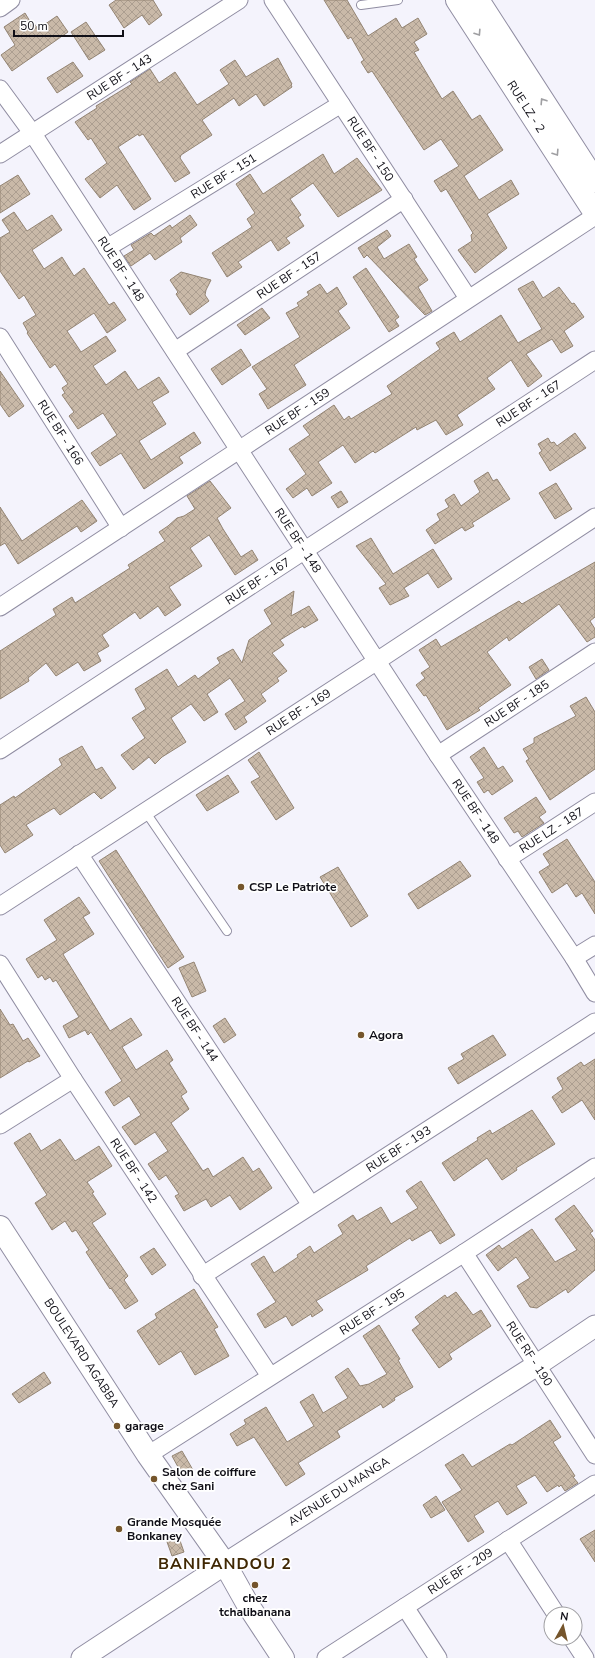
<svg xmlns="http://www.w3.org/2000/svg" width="595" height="1658" viewBox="0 0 595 1658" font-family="'Nunito Sans',sans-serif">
<defs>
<pattern id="building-cross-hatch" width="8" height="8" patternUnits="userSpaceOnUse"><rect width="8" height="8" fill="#c9b9a8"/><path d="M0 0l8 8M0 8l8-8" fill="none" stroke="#ac9e90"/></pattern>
</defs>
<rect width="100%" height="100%" fill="#f4f3fc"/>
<!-- building -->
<path fill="url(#building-cross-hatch)" stroke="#938473" d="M116 0H153L162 15 149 25 142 15 124 28 109 5Z
M324 0H347L368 36 396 18 402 28 418 18 427 34 414 42 419 50 414 52 442 99 453 91 472 120 480 115 503 150 464 176 479 200 511 180 519 194 487 214 507 248 475 273 458 250 472 241 471 235 473 233 446 189 441 192 434 181 459 166 441 139 424 150 372 71 368 73 361 62 364 60 351 37 348 39Z
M25 13 31 23 33 22 38 29 57 16 68 32 12 71 1 55 15 45 4 27Z
M86 22 105 50 89 60 71 32Z
M278 58 292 84 291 85 292 87 264 106 256 94 239 106 234 98 202 120 212 135 181 155 180 158 190 173 175 182 143 134 139 136 138 134 118 147 151 199 134 210 117 185 100 198 85 179 107 163 91 138 88 140 75 122 97 108 96 106 132 84 130 82 150 69 159 83 175 72 197 105 229 84 220 70 235 60 246 77Z
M73 62 83 76 57 93 47 78Z
M323 154 334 174 357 158 382 190 338 217 313 183 290 199 301 215 298 217 304 226 286 238 290 243 278 251 271 240 238 262 242 267 227 277 212 253 252 227 247 219 255 213 236 184 250 174 263 194Z
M18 175 30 194 0 213V186Z
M14 212 27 231 52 215 62 230 32 250 44 269 62 257 74 276 84 268 109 305 114 302 126 320 107 333 94 313 67 331 81 352 106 336 116 351 93 366 106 385 125 371 138 390 159 377 169 392 152 402 166 424 139 441 151 460 194 432 201 443 179 457 183 463 144 489 121 453 100 466 91 453 117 435 103 413 78 429 69 416 74 412 62 395 65 393 62 388 68 384 55 364 50 368 27 333 28 332 23 323 36 315 24 295 19 299 0 271V238L10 232 2 220Z
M190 215 197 225 180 238 182 242 155 260 150 253 131 266 124 256 134 250 131 245 151 233 154 236 170 225 172 228Z
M387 230 391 236 377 247 384 259 409 244 417 257 414 259 428 280 418 287 432 311 425 315 367 255 364 258 358 248Z
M366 268 399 317 395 320 399 326 389 332 353 277Z
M181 272 211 280 206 290 205 295 209 301 190 315 176 294 178 292 170 280Z
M533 281 543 298 559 287 572 304 574 303 584 317 564 331 573 346 561 353 552 339 526 354 542 376 528 387 511 360 487 378 495 389 457 415 463 425 446 435 436 420 417 430 416 427 375 453 373 451 355 463 343 445 318 462 332 483 312 496 307 488 293 498 286 489 306 474 289 449 310 435 303 426 334 405 344 420 349 416 351 419 392 394 387 386 440 349 436 343 454 332 460 342 501 315 518 343 542 329 518 289Z
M320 284 327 294 337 287 347 304 338 311 350 328 294 365 306 385 268 409 259 394 267 389 252 367 300 337 286 313 299 306 297 303 309 295 307 292Z
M262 308 270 318 245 335 237 325Z
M241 349 251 365 222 385 211 369Z
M0 371 24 406 9 417 0 404Z
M575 433 586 448 550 471 539 453 542 451 538 444 548 438 551 443 554 442 557 446Z
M488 472 493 481 497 479 510 499 472 523 474 526 465 531 462 527 435 544 426 530 440 520 437 514 449 507 445 500 454 494 461 506 480 492 474 481Z
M210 481 231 508 217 518 223 529 241 557 252 550 258 560 235 575 209 535 190 548 202 566 169 587 181 605 165 616 158 606 140 619 135 612 102 635 109 646 97 653 101 661 84 671 78 662 56 676 46 663 28 678 29 681 0 699V651L56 615 53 609 72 597 75 603 130 568 128 565 165 541 159 532 168 526 177 518 184 516 195 509 187 496Z
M556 483 572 509 555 519 539 493Z
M341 491 348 502 338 508 331 497Z
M82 500 97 521 81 532 77 526 18 564 5 543 0 546V507L22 541Z
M371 538 393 574 433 549 452 579 438 588 428 573 404 588 409 596 390 605 379 588 386 584 356 546Z
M595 562V617L590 621 595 629V637L587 642 559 604 509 641 507 637 487 652 511 685 478 708 480 710 447 730 426 695 424 696 416 685 425 678 421 673 430 667 419 650 436 639 441 647 519 601 522 604Z
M294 591 291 616 309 606 318 620 304 628 303 626 280 640 284 645 272 653 287 671 277 678 279 681 261 694 266 701 244 717 247 722 235 730 225 714 245 701 230 678 207 694 218 712 204 721 191 704 171 718 186 742 162 757 155 764 149 757 133 770 121 755 145 738 132 718 146 709 135 689 167 669 178 687 195 675 198 679 220 663 217 658 233 649 242 663 249 640 272 624 264 610Z
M542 659 549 670 536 679 529 667Z
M586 697 595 712V769L550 800 526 761 529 759 523 749 534 743V738L576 716 570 706Z
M82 746 96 770 102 767 116 788 101 799 94 792 60 815 54 808 26 825 33 835 5 853 0 845V805L14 796 15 798 62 765 59 759Z
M484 747 498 769 503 766 513 781 492 795 488 790 484 793 477 782 484 778 470 757Z
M259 752 294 808 276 820 251 782 260 777 248 760Z
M228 775 239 792 207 811 196 795Z
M536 797 546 812 539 817 544 823 522 837 518 831 514 833 504 818Z
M567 839 595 882V914L582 893 576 897 567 883 552 893 539 872 550 865 543 854Z
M116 850 184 957 168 968 99 861Z
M460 861 471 876 418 909 408 894Z
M338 867 368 916 351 927 320 877Z
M79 897 90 913 83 917 94 934 63 954 64 956 110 1031 131 1018 142 1035 122 1047 136 1070 167 1050 173 1060 169 1063 187 1092 181 1096 189 1109 171 1123 203 1171 208 1168 213 1177 243 1157 253 1172 259 1168 272 1188 240 1210 230 1195 211 1207 206 1199 184 1211 175 1196 179 1194 166 1175 159 1180 148 1164 168 1151 155 1132 135 1145 122 1127 141 1115 129 1096 114 1106 105 1092 122 1081 91 1032 88 1035 85 1030 69 1038 63 1026 79 1017 56 980 53 982 50 977 45 980 42 975 38 978 26 959 57 940 44 920Z
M194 962 206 991 192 997 179 968Z
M0 1009 10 1025 13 1024 23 1041 28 1038 40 1056 29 1062 28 1061 0 1078Z
M225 1018 236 1035 224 1043 213 1026Z
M493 1035 506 1055 458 1084 448 1068 464 1059 461 1054Z
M595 1059V1120L582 1100 562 1113 552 1097 563 1089 557 1078 581 1062 584 1066Z
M532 1110 555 1144 516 1168 517 1170 502 1180 487 1158 454 1181 442 1163 478 1140 477 1138 490 1130 492 1134Z
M30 1133 41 1151 60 1139 75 1161 99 1146 112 1166 87 1182 94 1192 92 1193 106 1214 92 1223 128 1276 124 1280 138 1301 125 1309 111 1288 110 1289 86 1252 89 1250 76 1230 72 1232 65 1221 52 1230 35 1203 47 1195 14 1143Z
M421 1181 455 1235 440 1244 431 1230 412 1241 410 1238 366 1266 368 1270 316 1301 323 1310 312 1317 311 1314 292 1326 286 1316 265 1328 257 1314 276 1302 251 1264 264 1256 274 1273 298 1257 297 1255 310 1246 314 1253 343 1234 338 1225 353 1215 357 1221 381 1207 391 1224 418 1208 406 1191Z
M574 1205 593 1231 590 1233 595 1240V1270L568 1293 566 1289 537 1308 530 1307 517 1286 530 1278 516 1257 498 1271 486 1255 499 1245 502 1249 532 1229 555 1262 577 1250 555 1219Z
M154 1248 166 1265 152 1275 140 1257Z
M194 1289 218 1327 214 1329 229 1356 195 1375 181 1351 159 1365 137 1331 157 1318 155 1314Z
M456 1292 473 1315 481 1310 491 1326 449 1354 452 1359 439 1368 412 1330 420 1324 415 1317 445 1295 447 1298Z
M379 1325 400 1359 398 1360 413 1387 394 1398 395 1400 383 1408 381 1404 337 1431 340 1437 298 1463 305 1474 286 1486 254 1437 237 1446 230 1434 246 1424 244 1420 266 1407 287 1442 314 1426 300 1402 313 1394 323 1413 348 1398 335 1377 348 1368 360 1386 369 1384 387 1374 363 1336Z
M44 1372 51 1383 19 1403 12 1394Z
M550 1420 561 1437 553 1442 575 1476 573 1477 578 1483 565 1491 561 1485 559 1487 558 1485 547 1492 535 1475 516 1486 527 1503 507 1515 498 1501 474 1516 484 1532 468 1542 442 1502 462 1490 445 1465 463 1454 472 1467 510 1444 512 1445Z
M182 1451 193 1470 183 1476 172 1456Z
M436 1496 445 1510 431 1518 423 1505Z
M595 1530V1562L580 1539Z
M178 1535 184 1552 172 1556 166 1539Z"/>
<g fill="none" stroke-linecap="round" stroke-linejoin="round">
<!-- service casing -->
<g stroke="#908da2" stroke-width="10">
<path id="service" d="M361 5 398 0
M145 811 227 931"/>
</g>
<!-- minor casing -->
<g stroke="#908da2" stroke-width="19">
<g id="minor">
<path id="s1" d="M273 0 468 298"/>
<path d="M0 8 11 0"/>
<path id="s2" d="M0 89 33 134 438 755 574 958 595 993"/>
<path id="s3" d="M0 154 239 0"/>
<path id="s4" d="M107 248 341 104"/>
<path id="s5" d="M0 337 121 528"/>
<path id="s6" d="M175 351 404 199"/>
<path id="s7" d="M0 607 595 216"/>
<path id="s8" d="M0 750 595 360"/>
<path id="s9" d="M438 755 595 652"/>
<path id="s10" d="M79 854 311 1205"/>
<path id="s11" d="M507 859 595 802"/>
<path id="s12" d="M0 906 377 661 595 517"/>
<path d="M574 958 595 945"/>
<path id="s13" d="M0 964 73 1079 270 1376"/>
<path d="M0 1125 73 1079"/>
<path id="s14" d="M464 1253 595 1455"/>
<path id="s15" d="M202 1276 595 1022"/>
<path id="s16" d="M148 1455 464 1253 595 1167"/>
<path d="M508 1540 556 1614"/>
<path d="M405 1607 438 1658"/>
<path d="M572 1638 585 1658"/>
<path id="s17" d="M326 1658 595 1484"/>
</g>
</g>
<!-- tertiary casing -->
<g stroke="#908da2" stroke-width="23">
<g id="tertiary">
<path id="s18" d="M82 1658 225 1564 537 1365 595 1326"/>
</g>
</g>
<!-- secondary casing -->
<g stroke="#908da2" stroke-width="24">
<g id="secondary">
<path id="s19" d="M457 0 595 213"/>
<path d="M478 0 595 181"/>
<path id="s20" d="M0 1227 148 1455 225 1564 248 1605 283 1658"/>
</g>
</g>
<!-- service -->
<use href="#service" stroke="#fff" stroke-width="8"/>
<!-- minor -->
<use href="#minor" stroke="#fff" stroke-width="17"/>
<!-- tertiary -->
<use href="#tertiary" stroke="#fff" stroke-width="21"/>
<!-- secondary -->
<use href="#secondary" stroke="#fff" stroke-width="22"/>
</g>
<!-- one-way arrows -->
<defs><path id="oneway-chevron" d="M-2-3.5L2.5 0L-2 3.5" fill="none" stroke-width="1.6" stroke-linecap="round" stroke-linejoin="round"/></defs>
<g stroke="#9f9fa2">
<use href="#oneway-chevron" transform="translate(478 33) rotate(57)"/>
<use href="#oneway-chevron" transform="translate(543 101) rotate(-123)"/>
<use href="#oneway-chevron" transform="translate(556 153) rotate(57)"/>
</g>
<!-- markers -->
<g fill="#75552b" stroke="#fff" stroke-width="1.5">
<circle cx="241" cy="887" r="4"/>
<circle cx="361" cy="1035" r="4"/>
<circle cx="117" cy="1426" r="4"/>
<circle cx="154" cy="1479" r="4"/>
<circle cx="119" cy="1529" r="4"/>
<circle cx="255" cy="1585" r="4"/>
</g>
<g text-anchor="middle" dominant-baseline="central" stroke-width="3.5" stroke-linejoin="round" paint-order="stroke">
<!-- street labels -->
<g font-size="12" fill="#100f17" stroke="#fff">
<text stroke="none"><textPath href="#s3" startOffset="142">RUE BF - 143</textPath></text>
<text stroke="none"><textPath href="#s19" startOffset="127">RUE LZ - 2</textPath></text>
<text stroke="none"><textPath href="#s1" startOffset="178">RUE BF - 150</textPath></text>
<text stroke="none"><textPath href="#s4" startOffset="137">RUE BF - 151</textPath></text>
<text stroke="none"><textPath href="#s2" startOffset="217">RUE BF - 148</textPath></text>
<text stroke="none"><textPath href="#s6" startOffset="137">RUE BF - 157</textPath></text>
<text stroke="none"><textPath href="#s8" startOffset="632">RUE BF - 167</textPath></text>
<text stroke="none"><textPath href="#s7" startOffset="356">RUE BF - 159</textPath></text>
<text stroke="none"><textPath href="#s5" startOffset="113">RUE BF - 166</textPath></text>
<text stroke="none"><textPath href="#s2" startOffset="541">RUE BF - 148</textPath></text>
<text stroke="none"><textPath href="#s8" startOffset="308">RUE BF - 167</textPath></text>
<text stroke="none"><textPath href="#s9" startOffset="94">RUE BF - 185</textPath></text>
<text stroke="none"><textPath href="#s12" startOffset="356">RUE BF - 169</textPath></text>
<text stroke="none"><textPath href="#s2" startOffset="865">RUE BF - 148</textPath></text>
<text stroke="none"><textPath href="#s11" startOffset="53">RUE LZ - 187</textPath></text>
<text stroke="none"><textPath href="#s10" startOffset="210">RUE BF - 144</textPath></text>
<text stroke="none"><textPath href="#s15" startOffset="234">RUE BF - 193</textPath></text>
<text stroke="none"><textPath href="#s13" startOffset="246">RUE BF - 142</textPath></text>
<text stroke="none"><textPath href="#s16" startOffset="266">RUE BF - 195</textPath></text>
<text stroke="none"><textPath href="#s20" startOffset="150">BOULEVARD AGABBA</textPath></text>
<text stroke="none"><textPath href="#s14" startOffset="120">RUE RF - 190</textPath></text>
<text stroke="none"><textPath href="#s18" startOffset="306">AVENUE DU MANGA</textPath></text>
<text stroke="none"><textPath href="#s17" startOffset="160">RUE BF - 209</textPath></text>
</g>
<!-- poi labels -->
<g font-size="12" font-weight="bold" fill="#100f17" stroke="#fff" text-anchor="start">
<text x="249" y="887">CSP Le Patriote</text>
<text x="369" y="1035">Agora</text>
<text x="125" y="1426">garage</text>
<text x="162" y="1472">Salon de coiffure<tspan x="162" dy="14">chez Sani</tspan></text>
<text x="127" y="1522">Grande Mosquée<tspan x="127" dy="14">Bonkaney</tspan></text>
<text x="255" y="1598" text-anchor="middle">chez<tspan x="255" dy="14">tchalibanana</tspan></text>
</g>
<!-- district labels -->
<g font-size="16" font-weight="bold" letter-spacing="1" fill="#3f2703" stroke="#fff">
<text x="225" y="1564">BANIFANDOU 2</text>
</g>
</g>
<!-- north arrow -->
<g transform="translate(563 1626) rotate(8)"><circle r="19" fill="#ffffff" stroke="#9f9fa2"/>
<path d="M0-3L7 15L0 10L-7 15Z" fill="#75552b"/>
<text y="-6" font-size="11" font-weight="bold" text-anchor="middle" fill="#100f17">N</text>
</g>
<!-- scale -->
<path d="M14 30v6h109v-6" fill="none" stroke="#100f17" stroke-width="2"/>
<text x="20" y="30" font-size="12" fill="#100f17" stroke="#ffffff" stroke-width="3" paint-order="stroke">50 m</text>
</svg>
